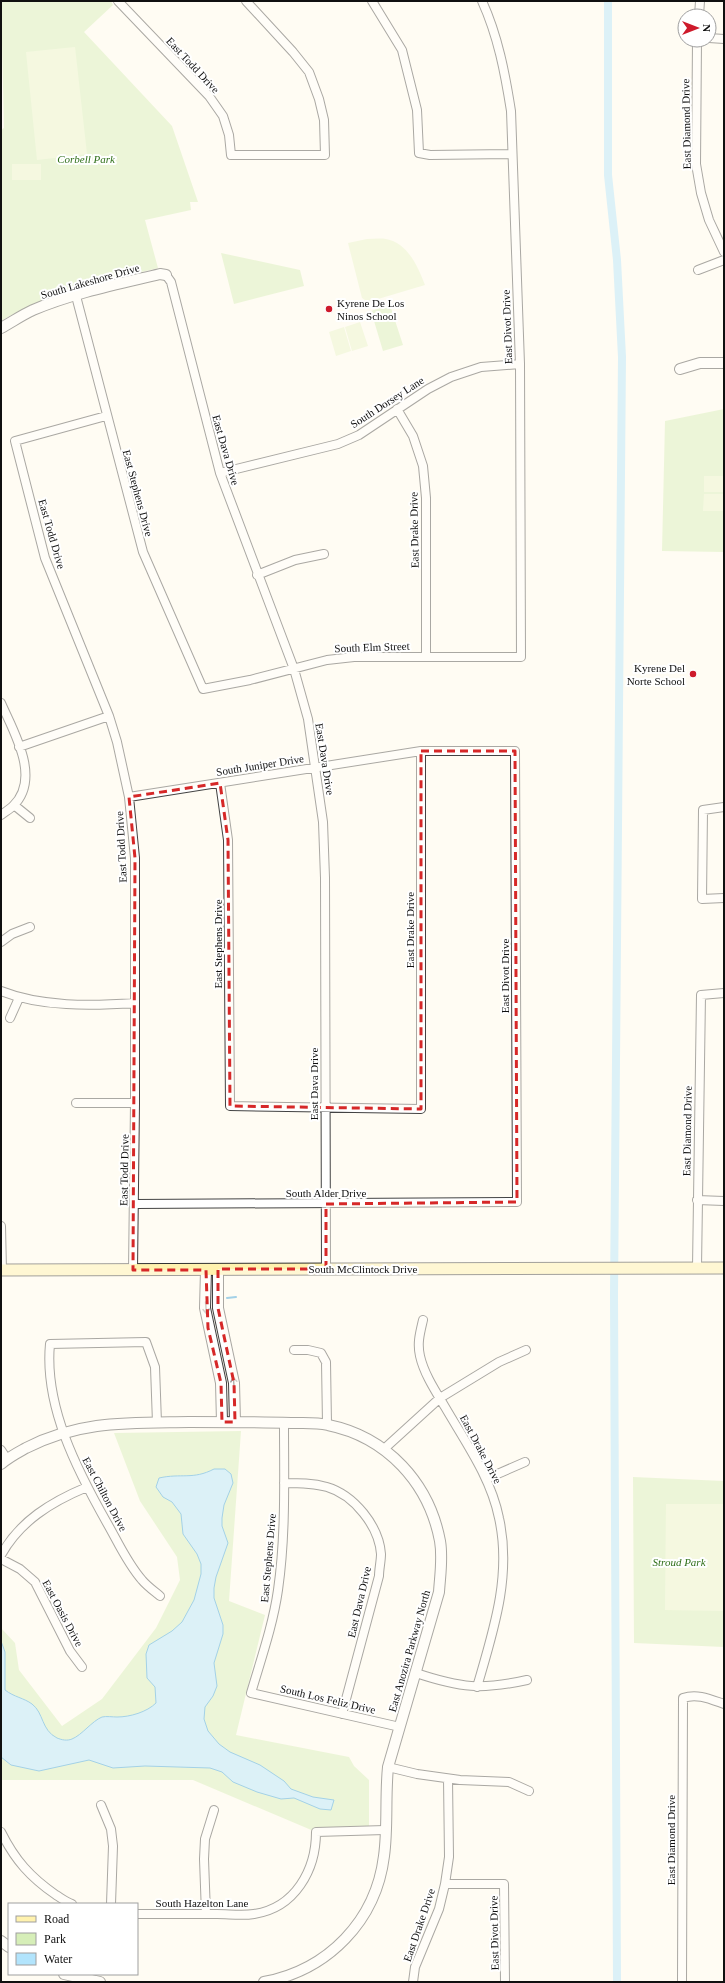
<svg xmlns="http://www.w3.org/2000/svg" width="725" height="1983" viewBox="0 0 725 1983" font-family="Georgia,serif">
<rect width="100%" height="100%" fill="#fffcf3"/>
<!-- green -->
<path fill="#d6eeb8" d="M1 1H111L113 5 84 32 172 126 198 202H190L191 210 145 220 158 268C105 281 49 292 1 321V130L4 128Z
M221 253 300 270 304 286 234 304Z
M390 305 403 345 383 351 371 311Z
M724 409V552L662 551 665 421Z
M241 1431 229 1601 265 1615 236 1735 349 1757 354 1766 369 1780V1831L316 1832 193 1780H1V1628L15 1643 19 1670 62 1726 102 1699 156 1628 180 1580 177 1557 140 1501 114 1433Z
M633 1477 724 1481V1647L634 1643Z"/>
<!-- pitch -->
<path fill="#e8f4cb" d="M75 47 87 154 37 160 26 52Z
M12 164H41V180H12Z
M367 239C373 239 380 238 386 239 408 243 418 267 425 285L368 302 362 298 348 243Z
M360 322 368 346 352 351 345 327Z
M344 327 351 351 336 356 329 332Z
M704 476H724V492H704Z
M704 494H724V511H703Z
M666 1504H724V1611L665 1610Z"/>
<!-- water -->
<path fill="#b2e4fc" stroke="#339ed9" d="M214 1469H225L231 1474 233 1483 224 1505 222 1518V1526L228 1543 216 1577 214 1588V1598L223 1625V1634L214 1663 217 1686 213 1696 205 1707 204 1719 208 1731 219 1744 230 1752 260 1765 284 1781 291 1789 313 1797 334 1800 331 1810 320 1809 294 1798 281 1799 257 1792 233 1782 222 1772 210 1768 145 1766 113 1768 89 1760 39 1771 11 1765 1 1757V1641L5 1652V1690C14 1697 24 1698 32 1704 44 1713 41 1730 57 1738 62 1740 67 1741 72 1739 82 1735 92 1721 102 1717 106 1716 113 1717 117 1717 130 1717 147 1712 156 1703L155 1687 147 1678 146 1654 149 1645 172 1631 182 1622 194 1600 201 1574V1564L197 1554 183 1534 181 1514 172 1502 163 1497 156 1487 159 1478C181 1473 193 1480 214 1469Z"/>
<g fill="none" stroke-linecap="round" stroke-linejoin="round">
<!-- stream -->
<path stroke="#339ed9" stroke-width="2" d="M227 1298 236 1297"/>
<!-- canal -->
<path stroke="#b2e4fc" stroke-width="8" d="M608 1V175L617 260 622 357 614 1295 617 1982"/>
<!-- minor casing -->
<g stroke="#434343" stroke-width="10">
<path id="minor" d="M118 1 209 96 223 116 229 135 231 155H325L324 120 319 99 309 72 293 52 246 1
M372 1 402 50 417 110 419 153 430 155 512 154
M699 16 700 1
M709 38 724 39
M697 40 696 164 701 193 709 220 724 252
M698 270 724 260
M166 275 171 282 220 473 294 669 308 719 323 822 325 878 326 1269
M76 296 143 552 203 689 250 680 327 660 354 657H521L520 364 511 111C505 73 498 36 482 1
M397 409 413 436 423 466 426 498V657
M106 416 15 441 45 558 109 716 117 742 129 797 135 858V1103L133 1270
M220 473 338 444 359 435 428 389 451 377 481 367 520 364
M257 575 295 560 324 554
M1 703C13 731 42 778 13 806 10 809 5 812 1 815
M19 747 109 716
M220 783 228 840 230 1106 421 1109V751
M129 797 421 751H515L517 1202 135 1204
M14 805 30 818
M724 807 703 810 702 899 724 898
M1 942 12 934 30 927
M1 991C41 1007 91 1006 135 1003
M10 1018 19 998
M76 1103H135
M697 1200 724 1201
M1 1226 2 1270
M697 1268 701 995 724 993
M423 1320C420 1333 417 1343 420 1356 424 1374 436 1392 445 1407 466 1443 491 1478 499 1518 512 1576 493 1632 477 1687
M294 1350H308L321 1353 326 1362 327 1424
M157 1423 155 1367 146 1342 50 1344C44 1406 77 1470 107 1523 118 1542 127 1563 142 1580 147 1586 154 1591 160 1596
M284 1423C284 1479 286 1534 278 1590 273 1625 261 1659 251 1693L400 1727
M384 1449 440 1398 499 1362 526 1350
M1 1450 7 1459
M486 1479 525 1462
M284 1483C299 1483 313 1483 327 1487 354 1495 379 1526 381 1554 381 1561 379 1569 379 1576L342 1714
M1 1555C20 1521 51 1502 87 1487
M1 1559 20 1569 35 1582 70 1651 82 1667
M416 1673C461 1688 481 1690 527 1680
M388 1767 417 1774 460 1780 509 1782 529 1791
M101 1805 111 1829 113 1846 111 1904
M1 1832C15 1860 30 1877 56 1895 61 1898 66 1902 72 1904
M445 1884H504L505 1982
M137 1914C164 1914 190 1914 217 1914 229 1914 242 1916 254 1914 295 1908 316 1870 316 1832L385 1830
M206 1914 204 1859 205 1839 214 1810
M413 1982 415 1967 439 1909 445 1884 449 1857 448 1779
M682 1982 683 1698C697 1693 710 1699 724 1704"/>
</g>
<!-- tertiary casing -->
<g stroke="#434343" stroke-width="12">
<path id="tertiary" d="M1 328C12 322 22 315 33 310 73 293 118 284 160 274L166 275
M680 369 700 363H724
M218 1269V1308L234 1383 235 1422
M206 1270 205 1308 221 1383 222 1422
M1 1464C9 1457 17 1453 26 1448 80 1420 130 1423 189 1422 223 1422 257 1422 291 1423 303 1423 316 1422 328 1425 387 1437 429 1483 440 1541 443 1558 440 1576 439 1592L388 1767C385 1797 388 1827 384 1856 376 1921 328 1970 264 1982
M1 1941 9 1947
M64 1974 100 1982"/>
</g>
<!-- secondary casing -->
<g stroke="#323232" stroke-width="13">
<path id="secondary" d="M1 1270 724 1268"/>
</g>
<!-- minor -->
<use href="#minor" stroke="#fff" stroke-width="8"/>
<!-- tertiary -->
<use href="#tertiary" stroke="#fff" stroke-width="10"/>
<!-- secondary -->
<use href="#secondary" stroke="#fff2ae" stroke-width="11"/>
</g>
<!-- one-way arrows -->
<defs><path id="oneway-shaft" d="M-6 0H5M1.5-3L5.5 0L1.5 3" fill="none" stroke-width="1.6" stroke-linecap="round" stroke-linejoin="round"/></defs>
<g stroke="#9f9f9f">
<use href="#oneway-shaft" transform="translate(206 1308) rotate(86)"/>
<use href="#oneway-shaft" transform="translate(234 1383) rotate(-96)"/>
</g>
<!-- marked area -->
<path d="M0 0H725V1983H0ZM421 751H515L517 1202 326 1204V1269H218V1308L234 1383 235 1422H222L221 1383 208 1328 206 1270H133L135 858 129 797 220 783 228 840 230 1106 421 1109Z" fill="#fffcf3" fill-opacity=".55" fill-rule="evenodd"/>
<path fill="none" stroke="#d62828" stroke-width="3" stroke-dasharray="8 5" stroke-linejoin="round" d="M421 751H515L517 1202 326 1204V1269H218V1308L234 1383 235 1422H222L221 1383 208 1328 206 1270H133L135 858 129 797 220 783 228 840 230 1106 421 1109Z"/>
<!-- markers -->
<g fill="#ce1a2b" stroke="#fff" stroke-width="1.5">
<circle cx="329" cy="309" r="4"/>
<circle cx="693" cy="674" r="4"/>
</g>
<g text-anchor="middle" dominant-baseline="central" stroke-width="4" stroke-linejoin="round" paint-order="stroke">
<!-- street labels -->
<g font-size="11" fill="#101010" stroke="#fff">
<text transform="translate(193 65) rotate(47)">East Todd Drive</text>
<text transform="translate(686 124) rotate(-91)">East Diamond Drive</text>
<text transform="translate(90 281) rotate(-16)">South Lakeshore Drive</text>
<text transform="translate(507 327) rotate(-92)">East Divot Drive</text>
<text transform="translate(387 402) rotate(-33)">South Dorsey Lane</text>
<text transform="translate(226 450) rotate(74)">East Dava Drive</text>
<text transform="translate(138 493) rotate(75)">East Stephens Drive</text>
<text transform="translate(414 530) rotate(-91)">East Drake Drive</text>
<text transform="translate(52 534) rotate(74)">East Todd Drive</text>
<text transform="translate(372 647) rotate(-2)">South Elm Street</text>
<text transform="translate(325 759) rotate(81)">East Dava Drive</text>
<text transform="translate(260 765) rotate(-9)">South Juniper Drive</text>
<text transform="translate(121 847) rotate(-93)">East Todd Drive</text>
<text transform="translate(410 930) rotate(-90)">East Drake Drive</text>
<text transform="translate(218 944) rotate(-90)">East Stephens Drive</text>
<text transform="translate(505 976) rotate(-90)">East Divot Drive</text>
<text transform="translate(314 1084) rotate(-90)">East Dava Drive</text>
<text transform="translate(687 1131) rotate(-89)">East Diamond Drive</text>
<text transform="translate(124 1170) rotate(-89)">East Todd Drive</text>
<text x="326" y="1193">South Alder Drive</text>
<text x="363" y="1269">South McClintock Drive</text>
<text transform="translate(481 1449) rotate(62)">East Drake Drive</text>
<text transform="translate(105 1494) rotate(62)">East Chilton Drive</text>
<text transform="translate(268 1558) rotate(-85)">East Stephens Drive</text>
<text transform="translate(359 1602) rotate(-77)">East Dava Drive</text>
<text transform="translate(63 1613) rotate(62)">East Oasis Drive</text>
<text transform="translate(409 1651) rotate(-74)">East Anozira Parkway North</text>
<text transform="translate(328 1699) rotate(13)">South Los Feliz Drive</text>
<text transform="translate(671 1840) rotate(-90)">East Diamond Drive</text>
<text x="202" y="1903">South Hazelton Lane</text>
<text transform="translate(419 1925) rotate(-71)">East Drake Drive</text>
<text transform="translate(494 1933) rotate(-91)">East Divot Drive</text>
</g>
<!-- park labels -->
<g font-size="11" font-style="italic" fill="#2f6f19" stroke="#fff">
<text x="86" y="159">Corbell Park</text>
<text x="679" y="1562">Stroud Park</text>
</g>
<!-- poi labels -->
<g font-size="11" fill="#101010" stroke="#fff" text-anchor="start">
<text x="337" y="303">Kyrene De Los<tspan x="337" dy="13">Ninos School</tspan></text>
<text x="685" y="668" text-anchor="end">Kyrene Del<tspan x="685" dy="13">Norte School</tspan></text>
</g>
</g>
<!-- border -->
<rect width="725" height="1983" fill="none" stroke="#101010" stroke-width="4"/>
<!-- legend -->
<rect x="8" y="1903" width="130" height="72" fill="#ffffff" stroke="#9f9f9f"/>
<rect x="16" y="1916" width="20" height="6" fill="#fff2ae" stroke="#9f9f9f"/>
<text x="44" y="1923" font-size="12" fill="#101010">Road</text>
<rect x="16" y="1933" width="20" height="12" fill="#d6eeb8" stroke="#9f9f9f"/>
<text x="44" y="1943" font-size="12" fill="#101010">Park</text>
<rect x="16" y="1953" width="20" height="12" fill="#b2e4fc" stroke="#9f9f9f"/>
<text x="44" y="1963" font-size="12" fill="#101010">Water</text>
<!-- north arrow -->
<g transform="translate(697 28) rotate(90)"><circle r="19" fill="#ffffff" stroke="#9f9f9f"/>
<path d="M0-3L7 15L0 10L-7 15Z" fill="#ce1a2b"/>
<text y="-6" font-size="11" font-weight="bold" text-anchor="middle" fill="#101010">N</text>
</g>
</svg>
